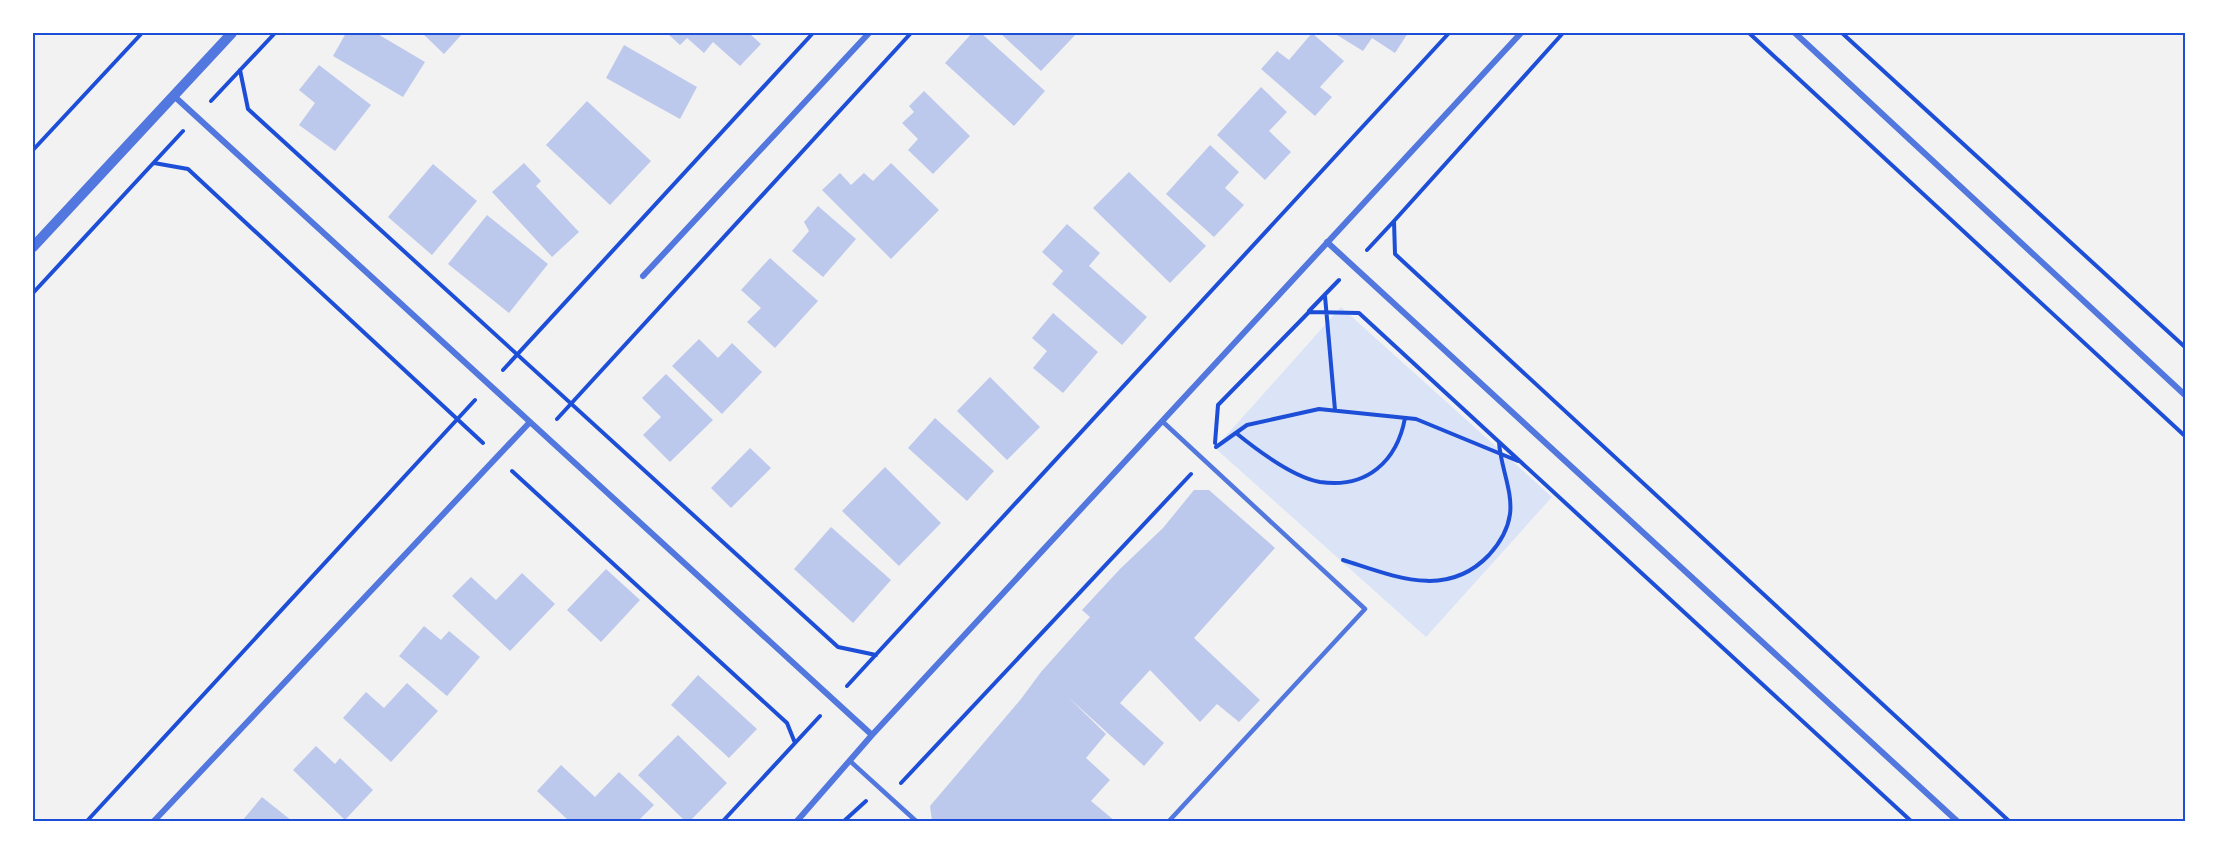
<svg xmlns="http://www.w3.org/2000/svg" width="2219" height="854" viewBox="0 0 2219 854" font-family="'Exo 2',sans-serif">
<rect width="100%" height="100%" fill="#f2f2f2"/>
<!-- green -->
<path fill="#dbe4f7" d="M1341 307 1552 497 1426 637 1215 448Z"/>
<!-- building -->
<path fill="#bdc9ec" d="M346 33H376L425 62 403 97 333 56Z
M422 33H463L444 54Z
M667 33H749L761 44 740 66 713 42 704 53 687 38 680 45Z
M972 33H981L1045 91 1014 126 945 63Z
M1000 33H1077L1041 71Z
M1312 33 1344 61 1320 87 1332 97 1315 116 1261 69 1277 51 1289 60Z
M1338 33H1408L1395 53 1372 38 1363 51 1337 35Z
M624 45 697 87 680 119 606 78Z
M319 65 371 105 335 151 299 125 315 103 299 90Z
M1261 87 1287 112 1269 131 1291 152 1265 180 1217 135Z
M924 91 970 136 933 174 908 150 918 139 902 123 914 112 909 106Z
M587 101 651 161 610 205 546 145Z
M1210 145 1239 172 1225 188 1244 205 1214 237 1166 194Z
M524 163 541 181 536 186 579 232 552 257 492 192Z
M891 163 939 210 891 259 822 190 840 173 851 185 864 173 873 181Z
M433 164 477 201 432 255 388 217Z
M1129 172 1206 246 1170 283 1093 208Z
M818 206 856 239 823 277 792 251 809 231 804 222Z
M487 215 548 264 509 313 448 264Z
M1067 224 1100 253 1089 266 1147 317 1122 345 1052 284 1063 271 1042 252Z
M770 258 818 301 775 348 747 322 761 308 741 290Z
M1053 313 1098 352 1063 393 1033 368 1047 351 1032 338Z
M699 339 718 358 732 343 762 372 722 414 672 366Z
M666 374 713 420 670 462 643 435 661 417 642 398Z
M990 377 1040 427 1007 460 957 411Z
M935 418 994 471 967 501 908 448Z
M750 448 771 468 731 508 711 488Z
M885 467 941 523 899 566 842 511Z
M1194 490H1209L1275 548 1194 638 1260 700 1239 722 1217 704 1200 722 1150 670 1120 703 1164 743 1144 766 1068 697 1106 734 1086 758 1110 780 1091 801 1115 821H932L930 806 1021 699 1041 672 1090 617 1082 610 1120 569 1163 528Z
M831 527 891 580 853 623 794 569Z
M606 569 640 600 601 642 567 610Z
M522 573 555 604 510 651 452 596 471 577 496 600Z
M424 626 441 640 449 631 480 657 447 696 399 656Z
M698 675 757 729 729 758 671 705Z
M407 683 438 711 391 762 343 718 366 692 384 708Z
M678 735 727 783 690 821H685L638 775Z
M316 746 335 764 340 758 373 790 345 820 293 770Z
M561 765 595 797 619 772 654 805 638 821H569L537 791Z
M262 797 292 821H242Z"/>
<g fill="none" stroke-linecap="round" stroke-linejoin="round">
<!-- path -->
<path stroke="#1d4ed8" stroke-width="4" d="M1563 33 1394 221 1395 254 2009 821
M1749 33 2186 437
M1842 33 2186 348
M240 70 248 109 838 647 876 655
M211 101 275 33
M33 150 142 33
M154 163 188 169 483 443
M1367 250 1394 221
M33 293 183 131
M1325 296 1335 410
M1309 311 1339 280
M503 370 813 33
M557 419 911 33
M1236 433C1257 450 1292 477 1320 482 1367 489 1397 461 1405 418
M1215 443 1218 405 1309 312 1359 313 1911 821
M1216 447 1247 425 1319 409 1416 419 1518 461
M512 471 787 723 795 743
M1343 560C1394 576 1446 600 1489 555 1499 544 1508 529 1510 514 1513 491 1500 465 1499 442
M847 686 1449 33
M901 783 1191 474
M87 821 475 400
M723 821 820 716
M844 821 866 801"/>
<!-- service -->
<path stroke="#5277de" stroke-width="4.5" d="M1162 421 1365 609 1169 821
M850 761 916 821"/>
<!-- minor -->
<path stroke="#5277de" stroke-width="6" d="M1795 33 2186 396
M174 96 872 735
M1327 242 1957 821
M643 276 869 33
M154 821 530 422
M797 821 872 735 1521 33"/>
<!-- tertiary -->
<path stroke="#5277de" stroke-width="10" d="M33 247 232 33"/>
</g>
<!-- border -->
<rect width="2219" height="854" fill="none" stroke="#ffffff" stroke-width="69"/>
<rect x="34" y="34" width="2150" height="786" fill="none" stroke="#1d4ed8" stroke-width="2"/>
</svg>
